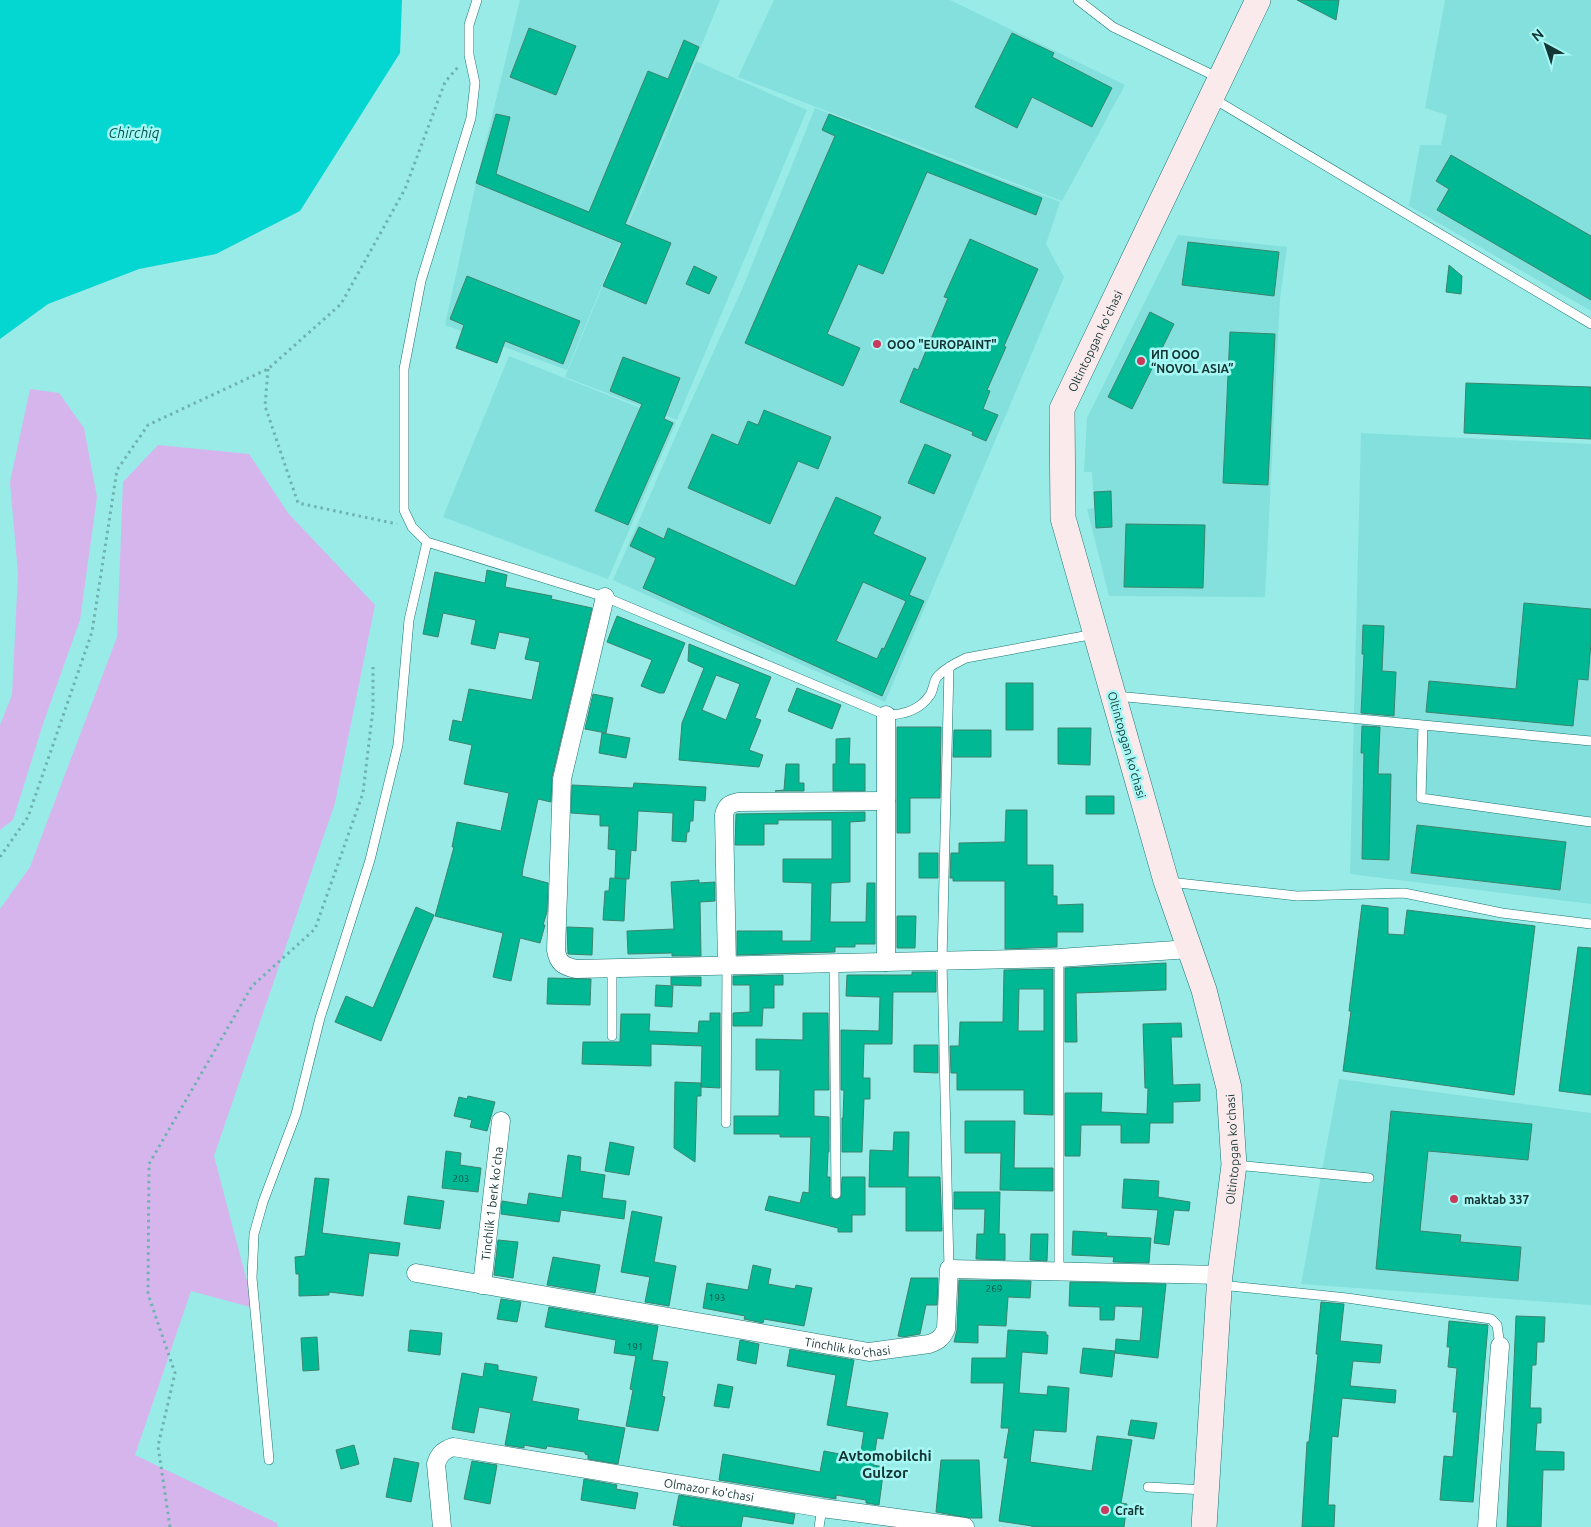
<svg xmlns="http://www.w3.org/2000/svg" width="1591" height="1527" viewBox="0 0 1591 1527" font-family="Ubuntu,sans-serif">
<rect width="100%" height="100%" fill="#99ebe7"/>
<!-- built -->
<path fill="#84e0dd" d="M520 0H720L567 370 445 325 476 183Z
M774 0H950L1125 85 1062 201 738 77Z
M1445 0H1591V311L1409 206 1420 145H1441L1447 115 1425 108Z
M696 61 807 110 677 420 565 377Z
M815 108 1060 202 1046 244 1064 277 885 702 613 580 684 417 743 287Z
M1178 235 1287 247 1280 299 1265 597 1109 596 1087 509 1094 508 1092 472H1084L1087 418Z
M509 356 676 422 608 579 443 517Z
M1361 433 1591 444V904L1350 874Z
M1339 1079 1591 1113V1305L1301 1284Z"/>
<!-- green -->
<path fill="#d6b5ed" d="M30 389 59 393 84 428 97 497 80 620 43 724 13 820 0 830V725L12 695 18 574 10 482Z
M158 445 249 454 288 513 375 605 335 803 214 1156 254 1308 191 1291 135 1455 277 1523 278 1527H0V909L30 867 117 637 123 482Z"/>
<!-- water -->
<path fill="#04d6d1" d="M0 0H402L400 53 300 211 216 254 139 269 48 304 0 339Z"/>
<!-- building -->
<path fill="#00b893" stroke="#3c846f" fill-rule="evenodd" d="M1297 0H1339L1336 20Z
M529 28 576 46 556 95 510 77Z
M1012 33 1054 53 1052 57 1112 88 1092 127 1032 97 1017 128 975 107Z
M684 40 699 47 625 224 671 243 646 304 603 286 622 243 476 183 496 114 510 117 496 174 589 212 648 71 668 79Z
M829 114 1042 198 1036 215 927 172 883 274 858 264 827 334 860 348 843 386 745 343 835 136 822 130Z
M1451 155 1591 236V300L1437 210 1449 189 1436 181Z
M970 239 1038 269 1004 346 1006 347 987 390 990 391 983 409 998 415 986 441 972 435 973 432 900 402 914 368 918 370 948 298 944 297Z
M1188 242 1279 252 1274 296 1182 285Z
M1449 265 1462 276 1461 294 1446 292Z
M694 266 717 277 709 294 686 284Z
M467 276 580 321 563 364 505 341 497 363 456 348 464 325 450 319Z
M1150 312 1174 324 1132 409 1108 397Z
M1230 332 1275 334 1268 485 1223 483Z
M623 357 680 378 664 419 673 423 628 525 595 511 642 404 610 391Z
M1466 383 1591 387V439L1464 433Z
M764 410 831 437 818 469 798 461 770 524 688 488 712 434 738 445 748 421 758 425Z
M925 444 951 455 934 494 908 483Z
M1111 491 1112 527 1096 528 1094 492Z
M836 497 881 517 873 534 926 558 909 595 924 601 882 696 643 588 656 558 630 546 639 527 664 539 668 528 795 586ZM863 582 906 601 884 649 882 648 877 659 836 641Z
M1126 524 1205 525 1203 588 1124 587Z
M487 570 507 575 505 587 552 596 551 599 592 608 552 777 551 802 538 799 523 868 522 876 548 883 547 912 543 925H545L540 943 520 938 511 981 493 977 503 933 435 916 454 847H452L457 822 501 831 509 793 464 784 472 745 449 740 453 720 462 722 469 689 532 700 540 662 525 659 530 638 499 632 495 649 471 644 476 620 443 613 438 637 423 634 435 572 485 583Z
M1524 603 1591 609V642L1588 680 1578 679 1573 726 1426 712 1429 681 1516 689Z
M617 616 685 643 664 693H659L641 686 652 660 607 642Z
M1363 625 1384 626 1382 671 1396 672 1394 716 1361 713 1364 654H1362Z
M689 644 771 677 755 718 761 720 749 750 763 755 759 767 679 760 682 723 704 668 688 661ZM716 675 740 684 726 720 702 710Z
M1006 683H1033V730H1006Z
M797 688 841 705 832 729 788 711Z
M593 694 613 698 606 733 585 729Z
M1362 726 1380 727 1378 774H1391L1389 860 1362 859 1364 753H1361Z
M897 727H941L940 798H910V833H897Z
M1058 728H1091L1090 765 1058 764Z
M954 730H991V757H953Z
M602 733 630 738 626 758 599 753Z
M850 738 849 764H865V791H833V764H836V739Z
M786 764H799V783H804V791H775L784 790Z
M634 783 706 787 705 801 694 800 693 821H690L689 832H687L686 842 672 841 673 813 638 811 636 851 631 850 629 879 615 878 616 850 608 849 609 826H600V815L571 813 572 785 633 788Z
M1086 796H1114V814H1086Z
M1006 810H1027V865H1053V896H1057V905L1083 904V932H1057V947L1005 949V881H953V878H950L951 853H959V843L1005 842Z
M865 812V821L850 822V882L831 883 830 922H866L867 883H875V944H855V947H835V952L737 955V931H782V941H811L812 883 783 882V859H832V820H778V824H764V845H735L736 814Z
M1417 825 1566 842 1560 890 1411 873Z
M919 853H938V878H919Z
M610 878 626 879 624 921 603 920 605 891H609Z
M699 880V883L715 882V901L700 902 701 956H672V953L628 954 627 931 674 929 671 882Z
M1362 905 1388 908V934L1404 935 1407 910 1535 926 1514 1095 1343 1071 1351 1011H1349Z
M416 907 434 915 381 1041 335 1022 346 996 373 1008Z
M897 916H916L915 948H897Z
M567 927 593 928 592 955 568 954Z
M1578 947 1591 948V1095L1559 1091Z
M1166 963V990L1076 993 1077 1042H1065V968Z
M1053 969V1115L1024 1114V1090H957V1073H951L950 1046H959L960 1022H1003L1004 970ZM1019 989H1044V1031H1018Z
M912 972H936V992H893L892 1044H864L863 1078H870V1099H864L862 1152H842V1118H843L844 1090H841V1030L879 1031 880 997 846 996 847 975H912Z
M783 975V985H774V1008H763L762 1026H733V1013L750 1012V985H733V976Z
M671 977H701V986L671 985Z
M548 978 591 979 590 1005 547 1004Z
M656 985 673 986 672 1007 655 1006Z
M710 1013H720V1088L701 1087 702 1046 651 1044V1066L582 1064 583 1042H620L621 1014H650L649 1031 698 1033 699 1021H710Z
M803 1013H828L829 1090H814V1116L829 1117V1152H828L827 1177H830V1197L836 1200 841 1197 842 1177H865V1215H852V1232H838V1228L765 1210 769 1196 800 1203 803 1192 809 1193 811 1137H780V1134H734V1116H779L780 1070H756V1039L803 1040Z
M1181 1023 1182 1037H1171L1173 1085 1200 1084V1101L1173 1102V1123H1150L1149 1143H1121V1125H1081L1080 1156H1065V1093H1102L1101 1112 1147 1114 1148 1088H1145L1143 1024Z
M914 1045H938V1073L914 1072Z
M675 1082 701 1083V1096H697L695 1162 674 1148Z
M468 1096 495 1102 487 1131 470 1127 472 1120 454 1116 459 1097 467 1099Z
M1391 1111 1532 1124 1528 1160 1428 1151 1420 1231 1461 1235 1460 1242 1521 1247 1518 1281 1376 1269Z
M965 1121H1015L1014 1168H1053V1191L1000 1190 1001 1153H965Z
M894 1132H909L908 1177H940L942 1231H906V1187H869L870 1150 893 1151Z
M610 1142 634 1147 629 1175 605 1171Z
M446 1151 461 1153 460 1165 481 1168 478 1192 442 1188Z
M568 1155 581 1157 580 1171 605 1175 602 1198 626 1201 624 1219 561 1210 559 1222 501 1214 502 1201 527 1205 529 1193 562 1198Z
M315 1178 329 1179 322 1233 400 1243 398 1256 369 1253 363 1296 329 1292V1295L299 1296V1274H296L295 1257 305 1256Z
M1124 1179 1159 1181 1158 1197 1190 1202 1189 1211 1174 1210 1169 1245 1154 1243 1158 1210 1122 1208Z
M954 1192H1000L999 1234H1005V1260L976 1259 977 1234H984L985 1209H954Z
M408 1196 444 1201 440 1229 404 1224Z
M632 1211 662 1217 654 1262 676 1266 669 1306 645 1302 650 1277 621 1272Z
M1073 1231 1107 1233 1106 1236 1151 1238 1149 1263 1113 1262 1114 1257 1072 1255Z
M1031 1234H1048L1047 1261 1030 1260Z
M498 1240 518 1242 513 1278 494 1275Z
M553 1257 600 1265 595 1293 547 1285Z
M753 1265 771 1269 768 1284 795 1289 796 1285 812 1288 804 1326 764 1319 763 1323 744 1319 745 1316 703 1308 707 1283 748 1290Z
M911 1278H938L937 1305H926L920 1334 903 1337 898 1336Z
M959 1280 1031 1281 1030 1298 1008 1297 1006 1326 978 1325V1343L954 1342 957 1330Z
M1070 1282 1166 1284 1158 1358 1115 1353 1116 1339 1140 1341 1143 1307 1115 1306 1114 1320H1100V1307L1069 1306Z
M501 1299 521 1302 517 1322 497 1319Z
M1321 1302 1344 1304 1340 1341 1382 1345 1380 1363 1353 1361 1350 1386 1396 1390 1395 1403 1342 1398 1338 1437 1332 1436 1328 1505H1335L1334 1527H1302L1307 1442H1309L1318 1354H1316Z
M549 1307 658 1326 652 1360 668 1362 662 1396 665 1397 658 1431 626 1426 633 1390 630 1389 636 1356 614 1353 616 1340 545 1327Z
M1516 1316 1545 1317 1544 1342H1537L1536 1365H1532L1530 1408H1541V1423H1537L1535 1451 1564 1452V1470H1543L1541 1527H1507Z
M1449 1321 1488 1325 1473 1502 1440 1500 1444 1456 1453 1457 1457 1412H1453L1457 1368 1448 1367 1450 1347H1447Z
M410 1330 442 1333 440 1355 408 1351Z
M1008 1330 1046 1332V1335H1048L1047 1354 1022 1352 1019 1393 1047 1395 1048 1386 1069 1388 1066 1432 1034 1430 1030 1462 1092 1471 1097 1436 1132 1440 1121 1503 1127 1504 1124 1527H1032V1526L999 1521 1008 1458H1004L1009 1428H1001L1004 1383H971L972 1358H1006Z
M317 1337 319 1370 303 1371 301 1338Z
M740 1340 759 1344 756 1364 737 1360Z
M1083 1348 1115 1351 1112 1377 1080 1373Z
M790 1349 854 1360 846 1406 888 1413 883 1439 877 1438 873 1465 884 1467 879 1505 866 1503V1500L836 1495V1499L719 1480 723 1454 820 1472 824 1451 860 1458 864 1432 827 1425 836 1375 787 1366Z
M485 1363 498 1365V1370L537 1377 532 1401 579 1409 577 1420 625 1428 618 1464 588 1459V1455L585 1454V1452L547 1446 546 1449 524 1445V1448L505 1445 511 1413 479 1407 474 1433 452 1429 462 1373 483 1377Z
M718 1384 733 1387 729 1408 714 1406Z
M1131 1420 1157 1423 1154 1439 1128 1435Z
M354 1445 359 1464 341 1469 336 1450Z
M394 1458 419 1463 411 1502 386 1497Z
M941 1460H979L982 1518H969L936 1512Z
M472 1461 497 1465 490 1504 464 1499Z
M584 1479 617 1485 616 1489 638 1493 635 1509 581 1500Z
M679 1495 795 1514 793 1524 743 1516 741 1527H685L673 1525Z"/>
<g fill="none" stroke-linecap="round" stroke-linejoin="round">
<!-- lane casing -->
<g stroke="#1b7572" stroke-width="10">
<path id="lane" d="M477 0 469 25V55L475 83 471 118 421 281 404 369V510L412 527 427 542 605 597 886 715C904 715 920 710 930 695 934 689 933 682 937 677 945 668 956 663 966 658L1095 634
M1078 0 1113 27 1219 78
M1214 99 1591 324
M949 667 942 961 949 1269
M1116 696 1591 741
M1423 725 1421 798 1591 822
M1169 882 1297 896 1404 893 1502 913 1591 924
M834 963 836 1194
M612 1036V968
M726 1123 727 966
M1235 1165 1369 1178
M1059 1272V958
M1220 1285 1347 1298 1491 1319 1497 1325 1500 1346
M269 1460 252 1278 254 1234 263 1202 296 1114 320 1018 370 860 398 745 409 620 427 542
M1148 1487 1205 1490
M819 1527 822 1508"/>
</g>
<!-- street casing -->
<g stroke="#1b7572" stroke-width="19">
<g id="street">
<path d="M605 597 562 779 556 950C558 963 563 966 576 969L1059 958 1190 949"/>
<path d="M886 962V715"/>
<path d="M727 966 724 815C726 806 729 804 738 802L886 801"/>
<path id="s1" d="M416 1273 869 1352 929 1344C938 1341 942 1338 946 1329L949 1269 1220 1275"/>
<path id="s2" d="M482 1285 501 1121"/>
<path id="s3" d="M442 1527 436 1464C439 1454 444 1450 453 1447L822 1508 965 1527"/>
<path d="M1487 1527 1500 1346"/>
</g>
</g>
<!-- secondary casing -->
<g stroke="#1b7572" stroke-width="26">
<g id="secondary">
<path id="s4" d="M1204 1527 1220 1275 1234 1165 1229 1088 1204 990 1166 881 1063 518 1062 409 1258 0"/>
</g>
</g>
<!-- path -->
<path stroke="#6fb2af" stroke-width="3" stroke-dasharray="2.5 4" stroke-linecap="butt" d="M268 369 265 406 298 503 397 524
M0 857 28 817 92 632 117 470 148 425 268 369 341 304 405 189 445 82 459 66
M170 1527 158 1446 175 1373 148 1294 149 1164 252 986 315 929 363 793 373 709V667"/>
<!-- lane -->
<use href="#lane" stroke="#fff" stroke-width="9"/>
<!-- street -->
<use href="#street" stroke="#fff" stroke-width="18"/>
<!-- secondary -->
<use href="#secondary" stroke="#fbeaec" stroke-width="25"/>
</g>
<!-- markers -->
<g fill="#c93a5b" stroke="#a6f8f4" stroke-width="2">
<circle cx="877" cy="344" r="5"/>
<circle cx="1141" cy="361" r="5"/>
<circle cx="1454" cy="1199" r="5"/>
<circle cx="1105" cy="1510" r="5"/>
</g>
<g text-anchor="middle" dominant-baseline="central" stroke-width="5" stroke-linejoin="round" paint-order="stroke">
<!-- number labels -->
<g font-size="10" fill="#0e564c">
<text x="461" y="1178">203</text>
<text x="994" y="1288">269</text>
<text x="717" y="1297">193</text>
<text x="635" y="1346">191</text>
</g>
<!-- street labels -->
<g font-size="12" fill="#133534" stroke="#a6f8f4">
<text stroke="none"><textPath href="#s4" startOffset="1219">Oltintopgan ko'chasi</textPath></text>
<text transform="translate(1127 745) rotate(74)">Oltintopgan ko'chasi</text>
<text stroke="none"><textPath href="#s4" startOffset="379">Oltintopgan ko'chasi</textPath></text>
<text stroke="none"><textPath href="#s2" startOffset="82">Tinchlik 1 berk ko'cha</textPath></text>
<text stroke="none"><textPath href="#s1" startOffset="438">Tinchlik ko'chasi</textPath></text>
<text stroke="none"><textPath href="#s3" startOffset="348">Olmazor ko'chasi</textPath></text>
</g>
<!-- poi labels -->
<g font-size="12" font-weight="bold" fill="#133534" stroke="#a6f8f4" text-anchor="start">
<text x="887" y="344">OOO "EUROPAINT"</text>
<text x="1151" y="354">ИП ООО<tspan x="1151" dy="14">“NOVOL ASIA”</tspan></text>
<text x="1464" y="1199">maktab 337</text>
<text x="1115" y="1510">Craft</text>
</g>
<!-- water labels -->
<g font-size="14" font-style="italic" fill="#04514f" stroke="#a6f8f4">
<text x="134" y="133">Chirchiq</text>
</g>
<!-- quarter labels -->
<g font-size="15" font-weight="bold" fill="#133534" stroke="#a6f8f4">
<text x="885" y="1455">Avtomobilchi<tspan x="885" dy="17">Gulzor</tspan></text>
</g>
</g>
<!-- north arrow -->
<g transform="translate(1546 45) rotate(320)" stroke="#a6f8f4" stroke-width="4" paint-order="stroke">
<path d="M0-4L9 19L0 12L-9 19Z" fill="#133534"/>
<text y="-8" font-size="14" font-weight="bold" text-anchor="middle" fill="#133534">N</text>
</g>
</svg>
